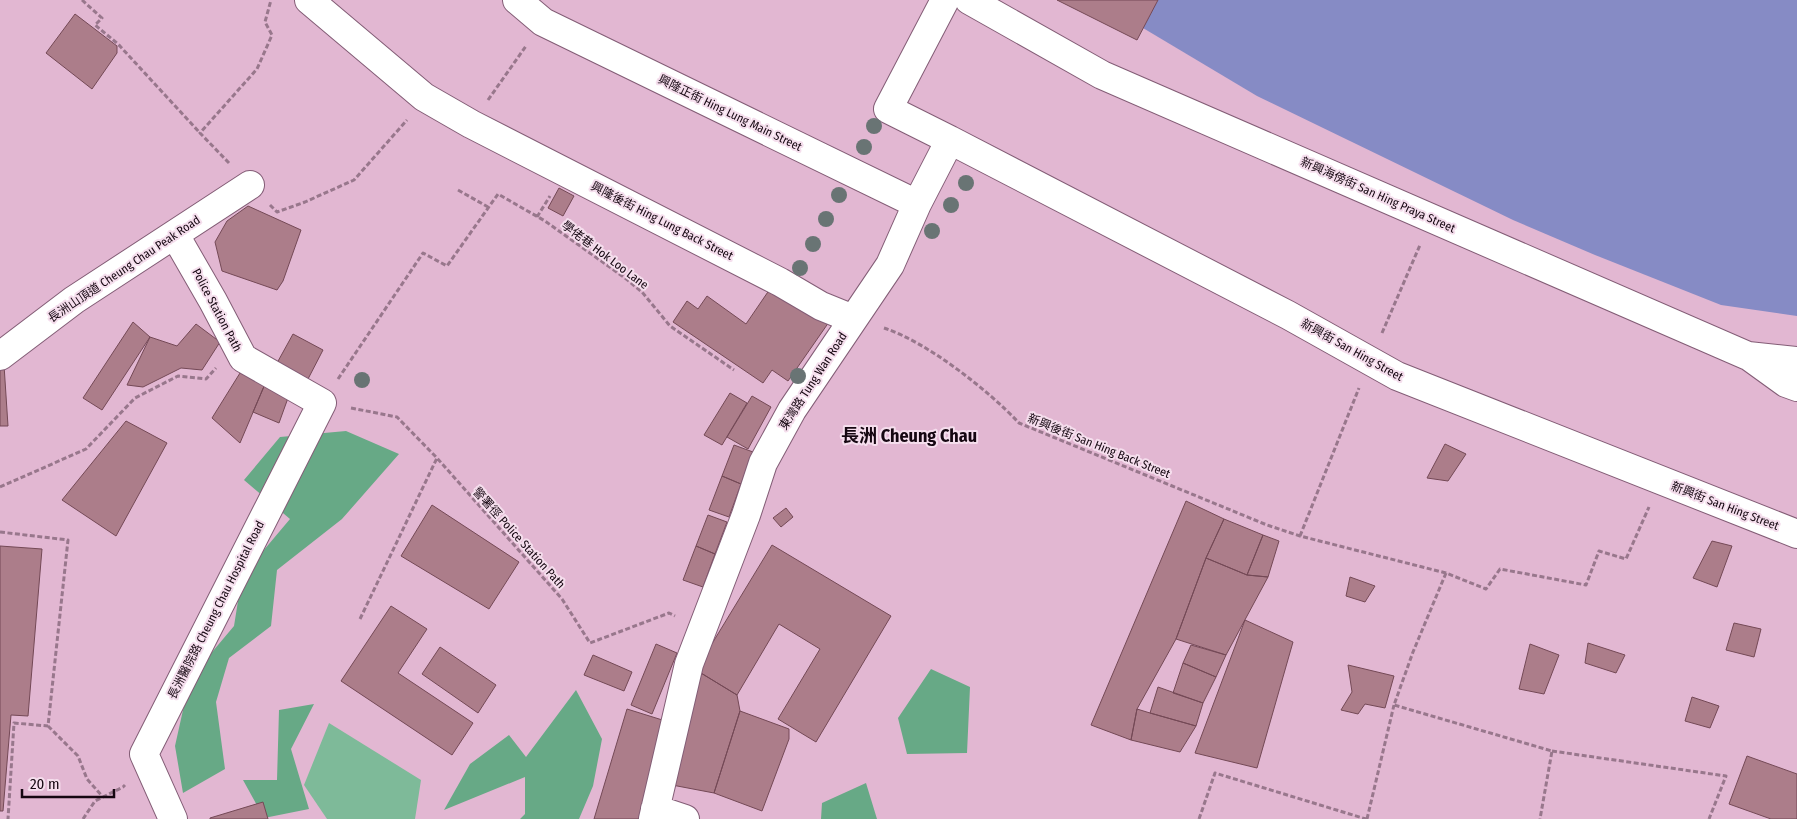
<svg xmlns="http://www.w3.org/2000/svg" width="1797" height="819" viewBox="0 0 1797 819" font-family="'Fira Sans Condensed','Noto Sans TC',sans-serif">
<rect width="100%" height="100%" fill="#e2b7d2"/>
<!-- green -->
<path fill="#7eba99" d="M329 723 421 780 415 819H327L304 785Z"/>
<!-- forest -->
<path fill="#67a986" d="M346 431 399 454 342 519 277 570 271 626 229 658 216 702 225 769 183 793 175 746 183 710 197 670 234 626 242 576 290 519 244 480 280 437Z
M931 669 970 687 967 753 907 754 898 718Z
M576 690 602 739 593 786 579 819H520L525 814V777L444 810 470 764 509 735 526 757Z
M314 704 291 749 309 809 264 818 243 780H277L279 710Z
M866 783 877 819H821L822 803Z"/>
<!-- water -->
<path fill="#868bc5" d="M1158 0H1797V316L1721 305 1595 255 1513 220 1257 96 1143 28Z"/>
<!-- building -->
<path fill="#ac7d8a" stroke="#744956" d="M1057 0H1158L1137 40Z
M75 14 117 46V53L92 89 46 53Z
M559 188 574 196 563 216 548 208Z
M248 206 301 230 283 281 277 290 222 271 215 242 227 221Z
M774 283 829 322 788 381 772 370 763 383 673 322 687 301 698 309 707 296 746 324Z
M133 322 150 337 102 410 83 398Z
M196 324 220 342 202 370 181 368 143 387 127 385 150 337 177 346Z
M293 334 323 350 308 379 277 363Z
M4 365 8 426H0V367Z
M240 373 265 384 240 443 212 418Z
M265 384 288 398 279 423 253 412Z
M730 393 747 403 722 445 704 435Z
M752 396 771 407 748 449 727 437Z
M126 421 167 443 116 536 62 500Z
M1445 444 1466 454 1448 481 1427 478Z
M734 445 753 452 741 484 722 476Z
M722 476 741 484 729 517 709 510Z
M1186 501 1224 519 1206 558 1176 639 1137 709 1131 740 1091 725Z
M432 505 519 562 489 609 401 556Z
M786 508 793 517 781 527 773 518Z
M708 515 727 522 715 554 696 546Z
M1224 519 1263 535 1247 575 1206 558Z
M1263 535 1279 541 1268 577 1247 575Z
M1712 541 1732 546 1717 587 1693 578Z
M772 545 891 616 816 742 778 719 820 649 779 624 737 695 696 670Z
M0 546 42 549 28 716 11 715 3 811H0Z
M696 546 715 554 703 587 683 580Z
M1206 558 1247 575 1268 577 1226 655 1176 639Z
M1350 577 1375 586 1365 602 1346 596Z
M391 606 427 629 398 673 473 723 452 755 341 681Z
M1245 620 1293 642 1257 768 1195 753Z
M1734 623 1761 629 1754 657 1726 650Z
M1588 643 1625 655 1616 673 1585 663Z
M656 644 677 653 652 714 631 705Z
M1530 644 1559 655 1544 694 1519 689Z
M1191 645 1226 655 1216 677 1183 663Z
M440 647 496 685 478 713 422 674Z
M593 655 632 672 624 691 584 675Z
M1183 663 1216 677 1203 703 1173 693Z
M1348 665 1394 676 1385 708 1365 704 1358 714 1341 710 1352 692Z
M696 670 737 695 740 711 714 793 672 785Z
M1158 687 1203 703 1196 726 1150 713Z
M1692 697 1719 706 1710 728 1685 721Z
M627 709 672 723 644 819H594Z
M1137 709 1150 713 1196 726 1180 752 1131 740Z
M740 711 789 729V739L762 811 714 793Z
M1747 756 1797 774V819H1771L1729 804Z
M263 802 268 819H210V818Z"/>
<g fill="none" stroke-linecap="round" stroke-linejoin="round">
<!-- street casing -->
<g stroke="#835d76" stroke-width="30">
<path id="street" d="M309 0 424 97 471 124 780 282 821 306 853 319
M517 0 543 22 917 204
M969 0 1102 75 1748 356 1797 361
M950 140 1288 315 1397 376 1797 534
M0 356 74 300 250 185
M1750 357 1786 383 1797 387
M655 809 685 819
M173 819 144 754 322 403 243 358 213 301 175 235
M653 819 689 664 746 515 763 463 792 410 890 265 917 204 950 140 888 109 945 0"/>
</g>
<!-- path -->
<path stroke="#98778c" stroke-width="3" stroke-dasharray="5 2.5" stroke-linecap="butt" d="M82 0 102 18 95 25 118 44 200 133
M488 100 526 46
M229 163 200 133 257 69 272 35 265 22 271 0
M458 190 488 207
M270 205 277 212 305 202 354 180 407 120
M537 217 550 196
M884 328C927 342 988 390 1019 423L1267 525 1300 536 1446 573 1486 589 1500 569 1586 585 1599 551 1626 559 1649 507
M1382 333 1420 245
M338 379 423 253 447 266 498 194 545 221 625 278 642 292 670 326 734 370
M351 408 397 417 437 458 562 599 590 643 669 613 675 616
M0 487 86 449 135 398 178 376 206 379 216 368
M0 532 68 540 48 726 14 723 8 819
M1300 536 1359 388
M1446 573 1413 652 1394 705 1552 751 1540 819
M360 619 437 458
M48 726 78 756 87 779 103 797
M1552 751 1726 776 1709 819
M83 819 95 801 123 787 125 785
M1199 819 1215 773 1366 819
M1367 819 1394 705"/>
<!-- street -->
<use href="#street" stroke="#fff" stroke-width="28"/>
</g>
<!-- trees -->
<g fill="#697474">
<circle cx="874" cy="126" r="8"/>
<circle cx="864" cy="147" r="8"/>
<circle cx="966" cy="183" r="8"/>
<circle cx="839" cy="195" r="8"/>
<circle cx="951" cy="205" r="8"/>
<circle cx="826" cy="219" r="8"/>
<circle cx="932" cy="231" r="8"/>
<circle cx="813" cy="244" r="8"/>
<circle cx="800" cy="268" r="8"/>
<circle cx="798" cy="376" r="8"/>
<circle cx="362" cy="380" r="8"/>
</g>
<g text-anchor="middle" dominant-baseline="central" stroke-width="4" stroke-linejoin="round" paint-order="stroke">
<!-- street labels -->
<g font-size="12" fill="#150711" stroke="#f5deed">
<text transform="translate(730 113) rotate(26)">興隆正街 Hing Lung Main Street</text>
<text transform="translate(1378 195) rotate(24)">新興海傍街 San Hing Praya Street</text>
<text transform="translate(662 221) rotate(27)">興隆後街 Hing Lung Back Street</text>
<text transform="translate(605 255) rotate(37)">學佬巷 Hok Loo Lane</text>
<text transform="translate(124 269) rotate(-34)">長洲山頂道 Cheung Chau Peak Road</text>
<text transform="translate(217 310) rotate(62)">Police Station Path</text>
<text transform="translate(1352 350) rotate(29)">新興街 San Hing Street</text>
<text transform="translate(813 381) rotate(-57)">東灣路 Tung Wan Road</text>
<text transform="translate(1099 446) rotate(22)">新興後街 San Hing Back Street</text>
<text transform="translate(1725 506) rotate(21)">新興街 San Hing Street</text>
<text transform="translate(519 538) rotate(48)">警署徑 Police Station Path</text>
<text transform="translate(216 610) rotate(-63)">長洲醫院路 Cheung Chau Hospital Road</text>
</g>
<!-- district labels -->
<g font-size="18" font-weight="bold" fill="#150711" stroke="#f5deed">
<text x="909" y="436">長洲 Cheung Chau</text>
</g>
</g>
<!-- scale -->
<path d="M22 789v8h92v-8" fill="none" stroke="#150711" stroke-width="2.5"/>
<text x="30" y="789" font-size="15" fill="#150711" stroke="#f5deed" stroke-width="4" paint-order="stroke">20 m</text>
</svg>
